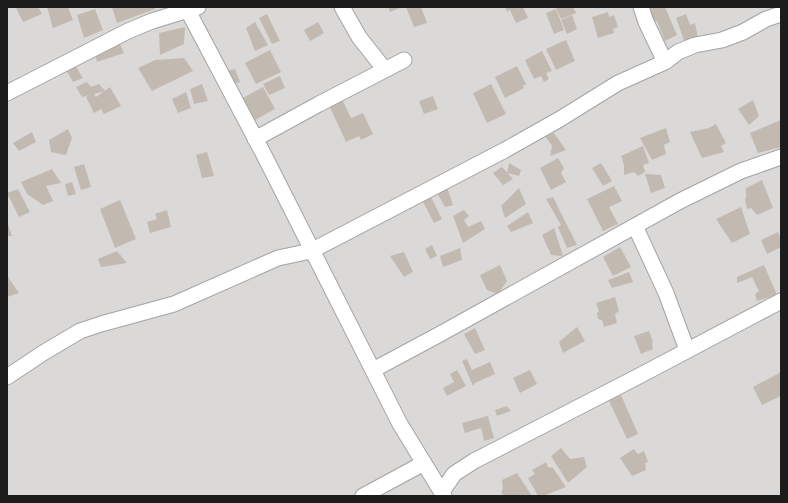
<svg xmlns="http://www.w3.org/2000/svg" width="788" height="503" viewBox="0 0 788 503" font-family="Montserrat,sans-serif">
<rect width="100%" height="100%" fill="#edebe1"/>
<!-- residential -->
<path fill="#dad9d8" d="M7 7H781V496H7Z"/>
<!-- building -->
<path fill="#c2bab0" d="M20 7H38L42 14 23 22 16 8Z
M47 7H68L73 20 53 28Z
M112 7H154L155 9 117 23Z
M388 7H402L390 12Z
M406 7H421L427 23 414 27Z
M505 7H523L528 18 516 23 510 10 507 12Z
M559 7H573L576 13 561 19 556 8Z
M645 7H665L677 35 665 41 657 21 651 23Z
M95 9 103 30 84 38 77 15Z
M556 9 564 30 554 34 546 13Z
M608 12 609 17 614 15 618 27 613 29 614 33 598 38 592 17Z
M267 14 280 41 272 44 259 18Z
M686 14 690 25 695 23 698 38 685 43 676 18Z
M572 15 577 29 567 34 561 20Z
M255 22 268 45 255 51 246 28Z
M318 22 324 33 310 41 304 30Z
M185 27 184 44 160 55 159 33Z
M566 40 575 61 556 70 546 49Z
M119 42 124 53 97 62 95 54Z
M270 50 281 72 256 84 245 63Z
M542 51 552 71 546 73 549 79 544 82 541 76 534 79 525 60Z
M184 58 193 71 152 91 138 68 155 60Z
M75 65 83 78 73 82 66 70Z
M517 66 526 84 523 86 524 88 505 98 495 77Z
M235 69 240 82 230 85 223 72Z
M280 76 285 88 269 95 263 84Z
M87 82 91 87 99 84 105 91 94 94 96 97 110 87 121 106 104 114 101 109 94 113 86 97 89 95 82 97 76 87Z
M202 84 208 101 194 104 190 89Z
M491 84 506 114 487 123 473 93Z
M263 87 275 109 255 120 243 98Z
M186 92 191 108 178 113 172 99Z
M433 96 438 109 424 114 419 101Z
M341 97 351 118 363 113 373 134 361 140 359 136 346 142 328 103Z
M753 100 759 116 749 125 738 109Z
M781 120V147L758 153 750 133Z
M716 124 726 143 721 146 724 152 702 158 690 132 709 128Z
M666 128 670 142 664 145 666 154 652 160 640 138Z
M68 129 72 138 66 155 51 152 49 140Z
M32 132 36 142 19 151 13 143Z
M554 133 566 150 550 156 552 146 545 136Z
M643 146 649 163 643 165 645 172 638 176 634 172 624 175V165L621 156Z
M207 152 214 176 202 178 196 155Z
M558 158 564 168 561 173 566 182 551 190 540 168Z
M509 163 521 170 519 176 507 173Z
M601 163 612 181 603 186 592 168Z
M84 164 91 187 81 190 74 167Z
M502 167 513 179 503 185 493 173Z
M52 169 61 183 46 186 53 201 43 205 27 194 21 182Z
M645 174 661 175 665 188 651 193Z
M762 180 773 208 757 215 751 208 747 209 745 199 746 197V188Z
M72 182 76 194 68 196 65 184Z
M614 186 622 201 609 207 618 224 603 231 587 199Z
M447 187 453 205 445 207 436 191Z
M519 188 526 204 505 218 501 206Z
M18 189 30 212 19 217 7 193Z
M429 193 442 219 434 223 421 198Z
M553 197 577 245 567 248 558 227 561 225 546 199Z
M120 200 136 239 115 248 100 209Z
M741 207 750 234 732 243 716 219Z
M167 210 171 227 150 233 147 222 157 219 155 214Z
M464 210 469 216 464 220 468 227 481 221 485 229 463 243 453 216Z
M528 212 533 223 511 232 507 226Z
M7 221 12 236H7Z
M554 228 563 256 551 255 542 235Z
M778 232 781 239V247L767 254 761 240Z
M432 245 437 256 430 259 425 249Z
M620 247 631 267 613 276 603 257Z
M460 248 462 260 443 267 440 256Z
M117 251 127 263 101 267 98 259Z
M404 252 413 272 404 277 390 256Z
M500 265 507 281 498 294 487 290 480 275Z
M764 265 777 295 757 301 755 294 759 291 752 277 737 283V277Z
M629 272 633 282 612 288 608 280Z
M8 277 19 293 7 297V278Z
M615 297 619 311 615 314 617 323 604 327 602 320 598 319 597 313 599 311 596 303Z
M577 327 585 341 563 353 559 342Z
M475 328 485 350 475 354 464 334Z
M649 331 653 342 652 344 653 349 641 354 634 336Z
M467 359 472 370 490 362 495 374 475 383 473 386 462 361Z
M457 370 466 386 447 396 443 388 454 382 450 374Z
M530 370 537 384 520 393 513 378Z
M781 372V396L762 405 753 387Z
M621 395 638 434 627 439 609 401Z
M507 406 511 411 497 416 495 410Z
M488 416 494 438 484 441 481 428 465 433 462 423Z
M561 448 570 459 584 457 587 467 568 483 551 456Z
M634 449 638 454 644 451 648 462 645 463 646 470 632 476 620 458Z
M546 462 548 467 553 468 566 487 543 496H538L528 478 535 474 532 470Z
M517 473 532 496H503L501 492 503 489 502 480Z"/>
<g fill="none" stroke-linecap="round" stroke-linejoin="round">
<!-- minor casing -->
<g stroke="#a3a3a3" stroke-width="17">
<path id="minor" d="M186 7 264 155 400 424 444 496
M342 7 359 37 385 70
M641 7 646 22 665 62
M7 93 128 31 152 21 198 7
M255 139 319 104 404 60
M635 226 666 293 687 350
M373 370 442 333 680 201 741 171 781 157
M7 377 43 353 80 331 101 324 174 304 278 258 311 251 505 150 560 119 618 83 665 62 678 52 695 45 722 40 743 32 766 19 781 14
M442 492 454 474 474 461 639 376 781 301
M363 496 424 463"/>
</g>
<!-- minor -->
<use href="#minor" stroke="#fff" stroke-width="15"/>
</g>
<!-- border -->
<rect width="788" height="503" fill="none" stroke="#1c1c1c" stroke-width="16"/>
</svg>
